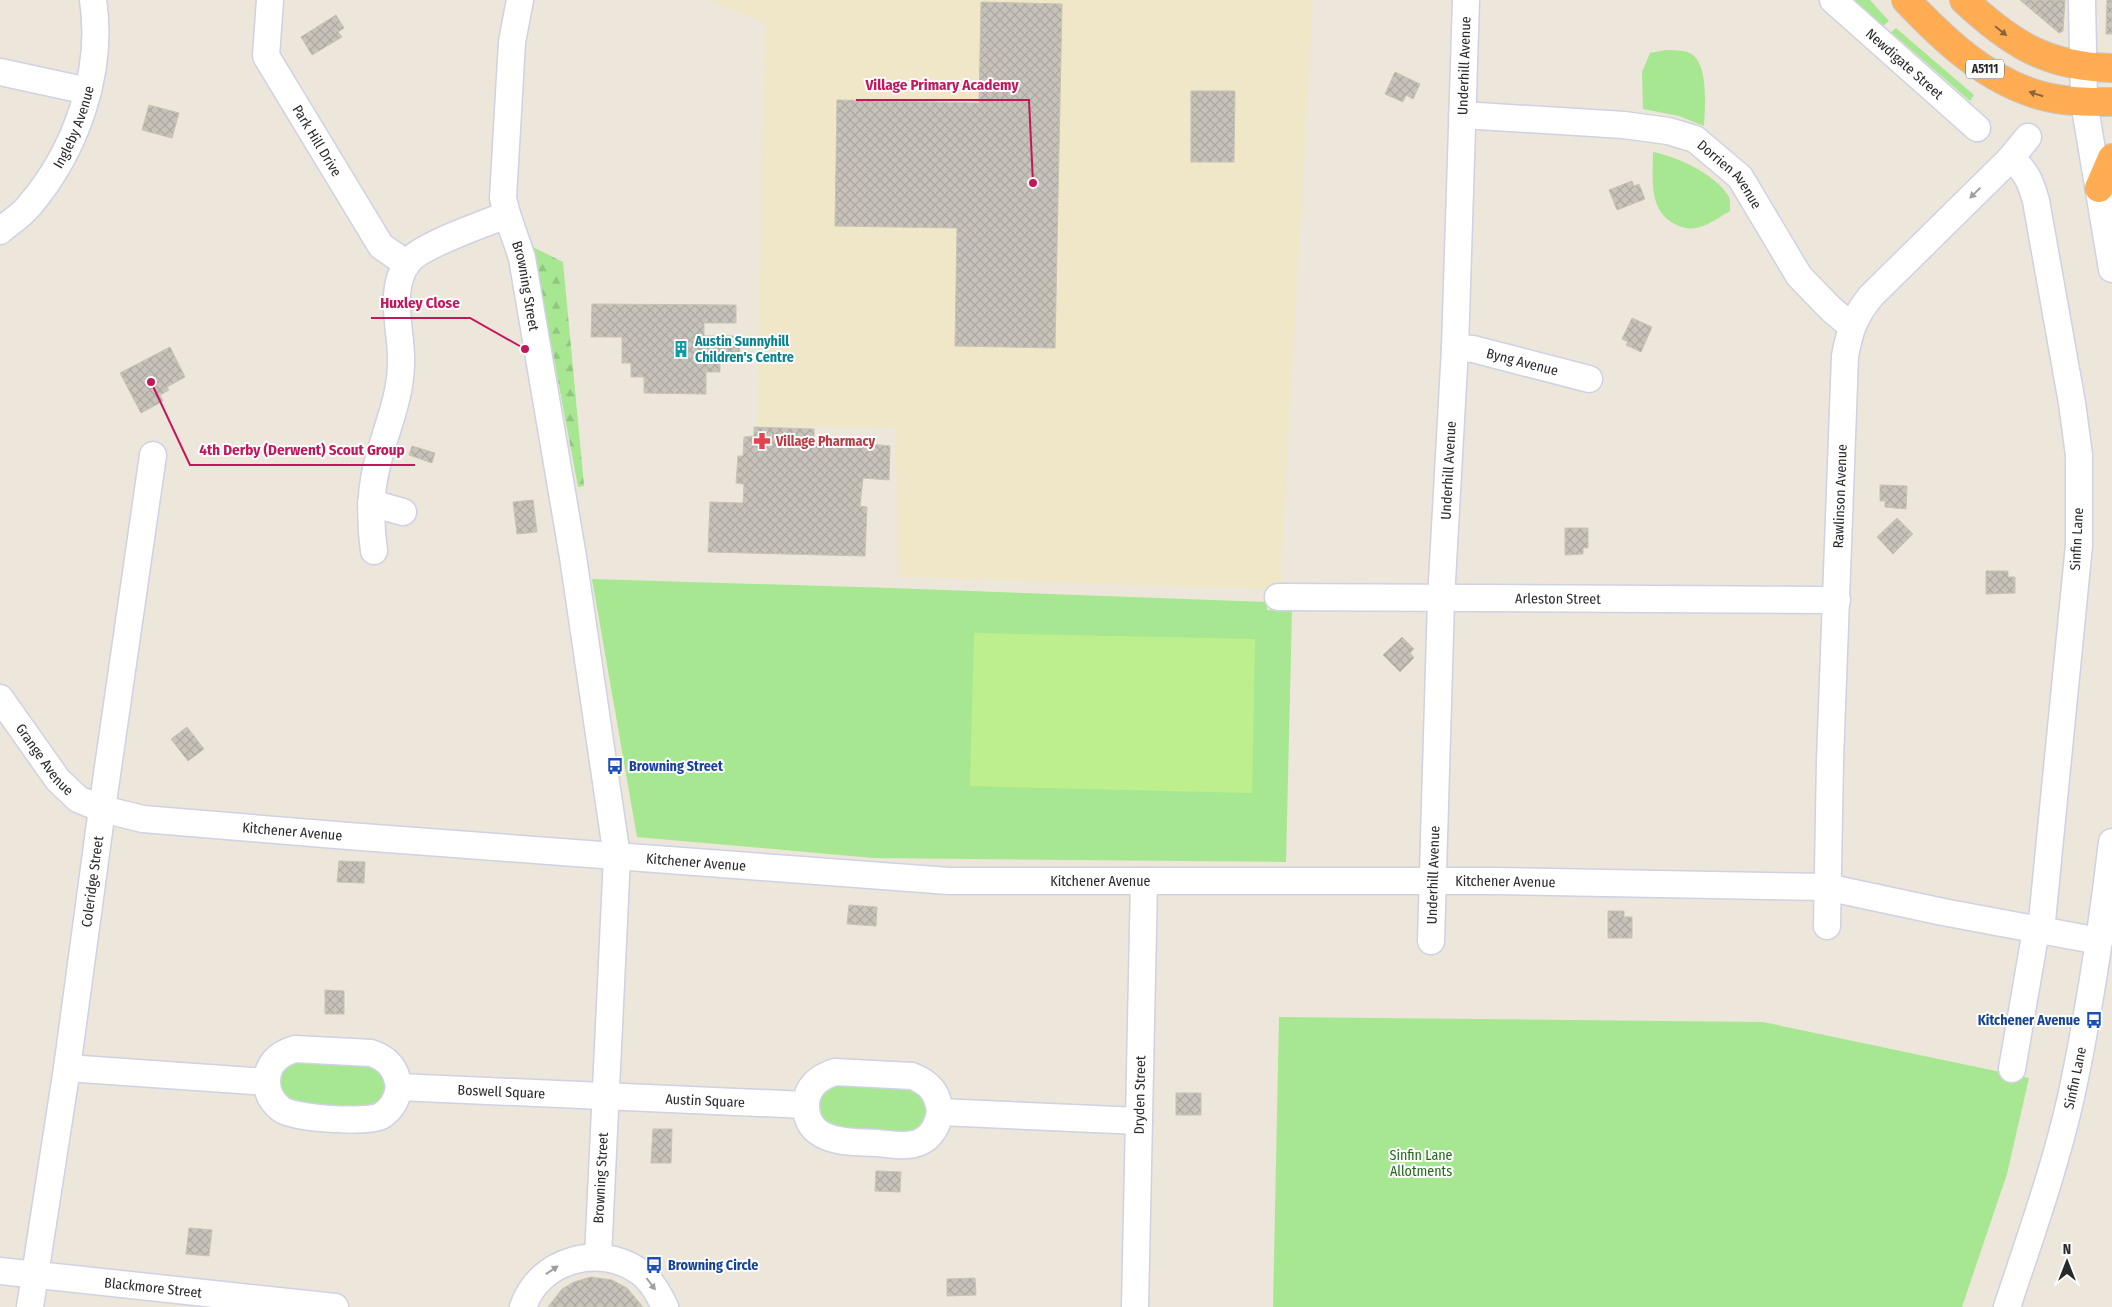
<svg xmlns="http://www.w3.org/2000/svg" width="2112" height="1307" viewBox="0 0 2112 1307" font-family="'Fira Sans Condensed',sans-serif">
<defs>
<pattern id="forest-firs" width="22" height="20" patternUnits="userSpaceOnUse" patternTransform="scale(1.25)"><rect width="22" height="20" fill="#a8e792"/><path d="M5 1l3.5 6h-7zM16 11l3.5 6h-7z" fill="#91c67e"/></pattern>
<pattern id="building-cross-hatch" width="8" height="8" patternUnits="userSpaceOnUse" patternTransform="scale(1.25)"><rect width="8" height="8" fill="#c8c3ba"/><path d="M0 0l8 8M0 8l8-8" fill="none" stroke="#aca8a0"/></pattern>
</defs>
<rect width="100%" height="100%" fill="#ede6da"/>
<!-- education -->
<path fill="#f0e6c8" d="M709 0H1313L1280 590 899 577 895 428 757 426 765 23Z"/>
<!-- grass -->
<path fill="#a8e792" d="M1851 0H1870L1889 21 1882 27Z
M1896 28 1974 95 1970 101 1891 32Z
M1666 50C1673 50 1684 50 1690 53 1709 63 1705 107 1704 126L1679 116 1643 109 1642 72 1650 53Z
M1653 152C1678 157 1713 173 1728 195 1731 200 1730 205 1730 211 1721 216 1712 223 1703 226 1692 230 1683 229 1673 223 1648 209 1653 177 1653 152Z
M592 579 891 588 1267 602V610L1292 611 1286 862 873 858 637 837Z
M1279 1017 1763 1022 2029 1078 2007 1174 1962 1307H1273Z
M289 1058 370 1060 391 1078 377 1109 299 1108 278 1095 279 1067Z
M828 1081 911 1083 933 1102 917 1136 825 1130 812 1101Z"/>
<!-- forest -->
<path fill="url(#forest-firs)" d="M533 247 563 262 584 486 578 487Z"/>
<!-- pitch -->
<path fill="#bdf08d" d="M974 633 1255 639 1252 793 970 786Z"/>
<!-- building -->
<path fill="url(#building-cross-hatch)" stroke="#c8c3b4" d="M2020 0H2065L2063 31 2059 33Z
M2107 0H2112V34H2106Z
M981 2 1062 4 1055 348 955 346 957 228 835 226 837 100 979 103Z
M336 15 344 28 338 32 342 37 312 55 301 37Z
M1395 72 1420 84 1413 99 1406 95 1403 102 1385 94Z
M1191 91H1235L1234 162H1191Z
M149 105 179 113 172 138 142 130Z
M1632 181 1634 186 1639 184 1645 199 1617 210 1609 190Z
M592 304 736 305V323H704V336H740L739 361H720V372H706V394L644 393V377H631V363H622V337H591Z
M1632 318 1652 327 1641 352 1626 345 1628 342 1622 339Z
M170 347 185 377 167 387 169 390 160 395 163 401 141 413 120 373Z
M754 427 814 429V439L890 446 889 480 863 478 860 506 867 507 865 556 708 552 710 502 743 503 744 484 736 483 738 456H743L744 437 754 436Z
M412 446 435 453 432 463 409 455Z
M1880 485 1907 486 1906 509 1885 507V501H1880Z
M533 500 537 532 517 534 513 502Z
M1897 518 1913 534 1893 554 1877 537Z
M1565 528H1588V548H1583V554L1565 555Z
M1986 571H2008V577H2015V593L1986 594Z
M1402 637 1414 649 1410 653 1414 658 1400 672 1383 655Z
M187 727 204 749 188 761 171 739Z
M339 861 365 862 364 883 337 882Z
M849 905 877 907 876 926 847 924Z
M1608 911H1624V917H1632V938H1608Z
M325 990 344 991V1014H325Z
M1176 1093H1201V1115H1176Z
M653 1129H672L671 1163H651Z
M876 1171 901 1172 900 1192 875 1191Z
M189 1228 212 1230 209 1256 186 1254Z
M591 1277 612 1280 627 1288 643 1307H548L562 1289 574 1282Z
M975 1278 976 1295 947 1296V1279Z"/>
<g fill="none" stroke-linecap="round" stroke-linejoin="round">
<!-- minor casing -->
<g stroke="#cfd1e4" stroke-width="29">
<g id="minor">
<path id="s1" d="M270 0 266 56 381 246 407 264"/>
<path id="s2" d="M520 0 512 42 503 198C507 219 516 238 522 258L573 557 617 857 598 1257"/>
<path id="s3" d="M1833 0 1977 128"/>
<path d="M2082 0 2084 102 2112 269"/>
<path d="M0 72 88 91"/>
<path id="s4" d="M1462 115 1624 125 1668 131 1695 139 1740 177 1799 276 1831 309 1851 326"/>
<path d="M2010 159C2026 169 2031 183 2036 201L2072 403 2079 455V545L2041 931"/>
<path id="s5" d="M0 231C9 223 21 216 29 206 76 151 104 72 93 0"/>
<path id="s6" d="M1455 348 1473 349 1589 379"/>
<path d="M371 503 403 512"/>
<path d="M374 551C370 523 370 496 376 469 384 433 401 400 401 362 402 330 387 291 408 262 421 245 484 224 506 215"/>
<path id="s7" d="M1278 597 1837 600"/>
<path id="s8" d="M0 698 58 780 78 799 102 809 143 819 348 836 949 881H1495L1826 887 1943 912 2099 941"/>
<path id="s9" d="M1827 926 1830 760 1845 356C1850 330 1854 317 1871 296L2010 159 2028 137"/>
<path id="s10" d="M1431 941 1441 599 1455 348 1466 0"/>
<path d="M67 1068 267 1082C267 1064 278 1054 295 1049L371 1053C389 1059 396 1069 399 1087"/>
<path d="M2012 1069 2036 930"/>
<path id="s11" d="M267 1082C267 1093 272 1102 281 1109 294 1119 366 1123 381 1116 392 1109 397 1100 399 1087L806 1105C806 1087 819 1077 835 1072L912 1076C930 1083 938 1093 940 1112"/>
<path d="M806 1105C806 1144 849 1142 877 1143 891 1144 907 1148 920 1142 932 1137 938 1124 940 1112L1139 1121"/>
<path id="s12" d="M0 1271 335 1307"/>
<path id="s13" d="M30 1307 67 1068 102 809 153 455"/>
<path d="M523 1307C539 1260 597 1244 637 1270 650 1278 659 1294 665 1307"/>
<path id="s14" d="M1135 1307 1144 881"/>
<path id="s15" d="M2007 1307C2030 1238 2055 1168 2071 1097 2089 1013 2102 927 2112 842"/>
</g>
</g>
<!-- highway casing -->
<g stroke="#c7c7c7" stroke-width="30">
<path id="highway" d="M1906 0C1943 39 1986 80 2039 95 2063 102 2088 102 2112 102
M1964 0C2010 43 2047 67 2112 68
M2099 188 2112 158"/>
</g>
<!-- minor -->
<use href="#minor" stroke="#fff" stroke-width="26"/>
<!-- highway -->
<use href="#highway" stroke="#ffac53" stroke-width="28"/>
</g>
<!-- one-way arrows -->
<defs><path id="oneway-solid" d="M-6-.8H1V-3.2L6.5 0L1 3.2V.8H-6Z" transform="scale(1.25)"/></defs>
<g fill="#89643c">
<use href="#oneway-solid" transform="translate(2001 31) rotate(39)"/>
<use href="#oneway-solid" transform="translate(2036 94) rotate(-163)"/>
</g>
<g fill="#9f9f9f">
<use href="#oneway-solid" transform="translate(1975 193) rotate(136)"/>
<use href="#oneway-solid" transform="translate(552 1270) rotate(-34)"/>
<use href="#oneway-solid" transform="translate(651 1284) rotate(53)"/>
</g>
<!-- icons -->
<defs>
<g id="building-bare" transform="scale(1.35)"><path d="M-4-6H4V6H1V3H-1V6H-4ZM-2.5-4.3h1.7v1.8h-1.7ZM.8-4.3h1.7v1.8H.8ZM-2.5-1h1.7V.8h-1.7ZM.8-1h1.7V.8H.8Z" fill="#0f9aa8" stroke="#fff" stroke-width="2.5" paint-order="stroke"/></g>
<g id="pharmacy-bare" transform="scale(1.35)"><path d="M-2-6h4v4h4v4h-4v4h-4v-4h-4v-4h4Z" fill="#e0444e" stroke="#fff" stroke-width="2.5" paint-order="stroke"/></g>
<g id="bus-bare" transform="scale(1.35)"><path d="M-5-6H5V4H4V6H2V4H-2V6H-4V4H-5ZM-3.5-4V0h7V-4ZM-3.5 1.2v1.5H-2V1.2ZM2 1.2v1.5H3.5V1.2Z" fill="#1a4fb4" stroke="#fff" stroke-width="2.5" paint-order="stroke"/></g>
</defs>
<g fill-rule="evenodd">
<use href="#building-bare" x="681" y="349"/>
<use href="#pharmacy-bare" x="762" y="441"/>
<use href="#bus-bare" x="615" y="766"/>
<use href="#bus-bare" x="2094" y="1020"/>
<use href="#bus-bare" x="654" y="1265"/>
</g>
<g text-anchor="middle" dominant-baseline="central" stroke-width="4" stroke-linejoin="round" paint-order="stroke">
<!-- shield labels -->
<rect fill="#fff" stroke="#696969" stroke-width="1" x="1966" y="59.5" width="38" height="19" rx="4"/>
<g font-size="12" font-weight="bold" fill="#292929">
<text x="1985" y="69">A5111</text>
</g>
<!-- street labels -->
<g font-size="14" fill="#292929" stroke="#fff">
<text stroke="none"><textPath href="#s3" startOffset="96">Newdigate Street</textPath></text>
<text stroke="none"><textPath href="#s10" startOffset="876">Underhill Avenue</textPath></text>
<text stroke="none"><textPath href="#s5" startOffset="130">Ingleby Avenue</textPath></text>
<text stroke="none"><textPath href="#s1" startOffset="155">Park Hill Drive</textPath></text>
<text stroke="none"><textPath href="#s4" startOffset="285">Dorrien Avenue</textPath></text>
<text stroke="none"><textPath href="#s2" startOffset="290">Browning Street</textPath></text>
<text stroke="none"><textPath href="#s6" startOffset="69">Byng Avenue</textPath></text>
<text stroke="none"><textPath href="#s10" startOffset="471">Underhill Avenue</textPath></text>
<text stroke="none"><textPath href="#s9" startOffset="430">Rawlinson Avenue</textPath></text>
<text transform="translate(2077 539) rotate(-87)">Sinfin Lane</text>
<text stroke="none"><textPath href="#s7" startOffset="280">Arleston Street</textPath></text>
<text stroke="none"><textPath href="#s8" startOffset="76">Grange Avenue</textPath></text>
<text stroke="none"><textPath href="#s8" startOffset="346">Kitchener Avenue</textPath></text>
<text stroke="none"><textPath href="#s8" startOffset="751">Kitchener Avenue</textPath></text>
<text stroke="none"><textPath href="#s10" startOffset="66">Underhill Avenue</textPath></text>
<text stroke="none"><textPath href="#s13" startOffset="430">Coleridge Street</textPath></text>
<text stroke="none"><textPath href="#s8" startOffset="1156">Kitchener Avenue</textPath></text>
<text stroke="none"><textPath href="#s8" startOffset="1561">Kitchener Avenue</textPath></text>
<text stroke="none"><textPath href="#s15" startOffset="239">Sinfin Lane</textPath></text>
<text stroke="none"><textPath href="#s11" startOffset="271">Boswell Square</textPath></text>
<text stroke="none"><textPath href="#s14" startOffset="212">Dryden Street</textPath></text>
<text stroke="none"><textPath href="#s11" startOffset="475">Austin Square</textPath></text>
<text transform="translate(601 1178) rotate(-87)">Browning Street</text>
<text stroke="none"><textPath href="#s12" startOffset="154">Blackmore Street</textPath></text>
</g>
<!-- culture labels -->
<g font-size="14" font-weight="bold" fill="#0d838f" stroke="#fff" text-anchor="start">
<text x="695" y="341">Austin Sunnyhill<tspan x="695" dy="16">Children's Centre</tspan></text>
</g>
<!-- health labels -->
<g font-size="14" font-weight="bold" fill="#be3a42" stroke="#fff" text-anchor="start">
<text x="776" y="441">Village Pharmacy</text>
</g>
<!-- transit labels -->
<g font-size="14" font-weight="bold" fill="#164399" stroke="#fff" text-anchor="start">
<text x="629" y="766">Browning Street</text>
<text x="2080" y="1020" text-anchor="end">Kitchener Avenue</text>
<text x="668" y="1265">Browning Circle</text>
</g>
<!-- park labels -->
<g font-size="14" fill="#1f6b15" stroke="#fff">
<text x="1421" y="1155">Sinfin Lane<tspan x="1421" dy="16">Allotments</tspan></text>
</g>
</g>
<!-- callouts -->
<path fill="none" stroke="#c2185b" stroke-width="2" d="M1033 183L1029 100H856M525 349L470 318H371M151 382L190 465H415"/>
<g fill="#c2185b" stroke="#fff" stroke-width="2">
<circle cx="1033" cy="183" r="5"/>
<circle cx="525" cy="349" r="5"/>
<circle cx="151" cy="382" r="5"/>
</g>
<g font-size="15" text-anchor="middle" font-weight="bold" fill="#c2185b" stroke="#fff" stroke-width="4" stroke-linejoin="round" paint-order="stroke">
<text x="942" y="90">Village Primary Academy</text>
<text x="420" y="308">Huxley Close</text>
<text x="302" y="455">4th Derby (Derwent) Scout Group</text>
</g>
<!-- north arrow -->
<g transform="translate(2067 1262)" stroke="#ffffff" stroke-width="4" paint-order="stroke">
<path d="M0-4L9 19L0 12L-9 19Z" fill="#292929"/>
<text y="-8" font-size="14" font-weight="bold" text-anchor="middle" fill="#292929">N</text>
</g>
</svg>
